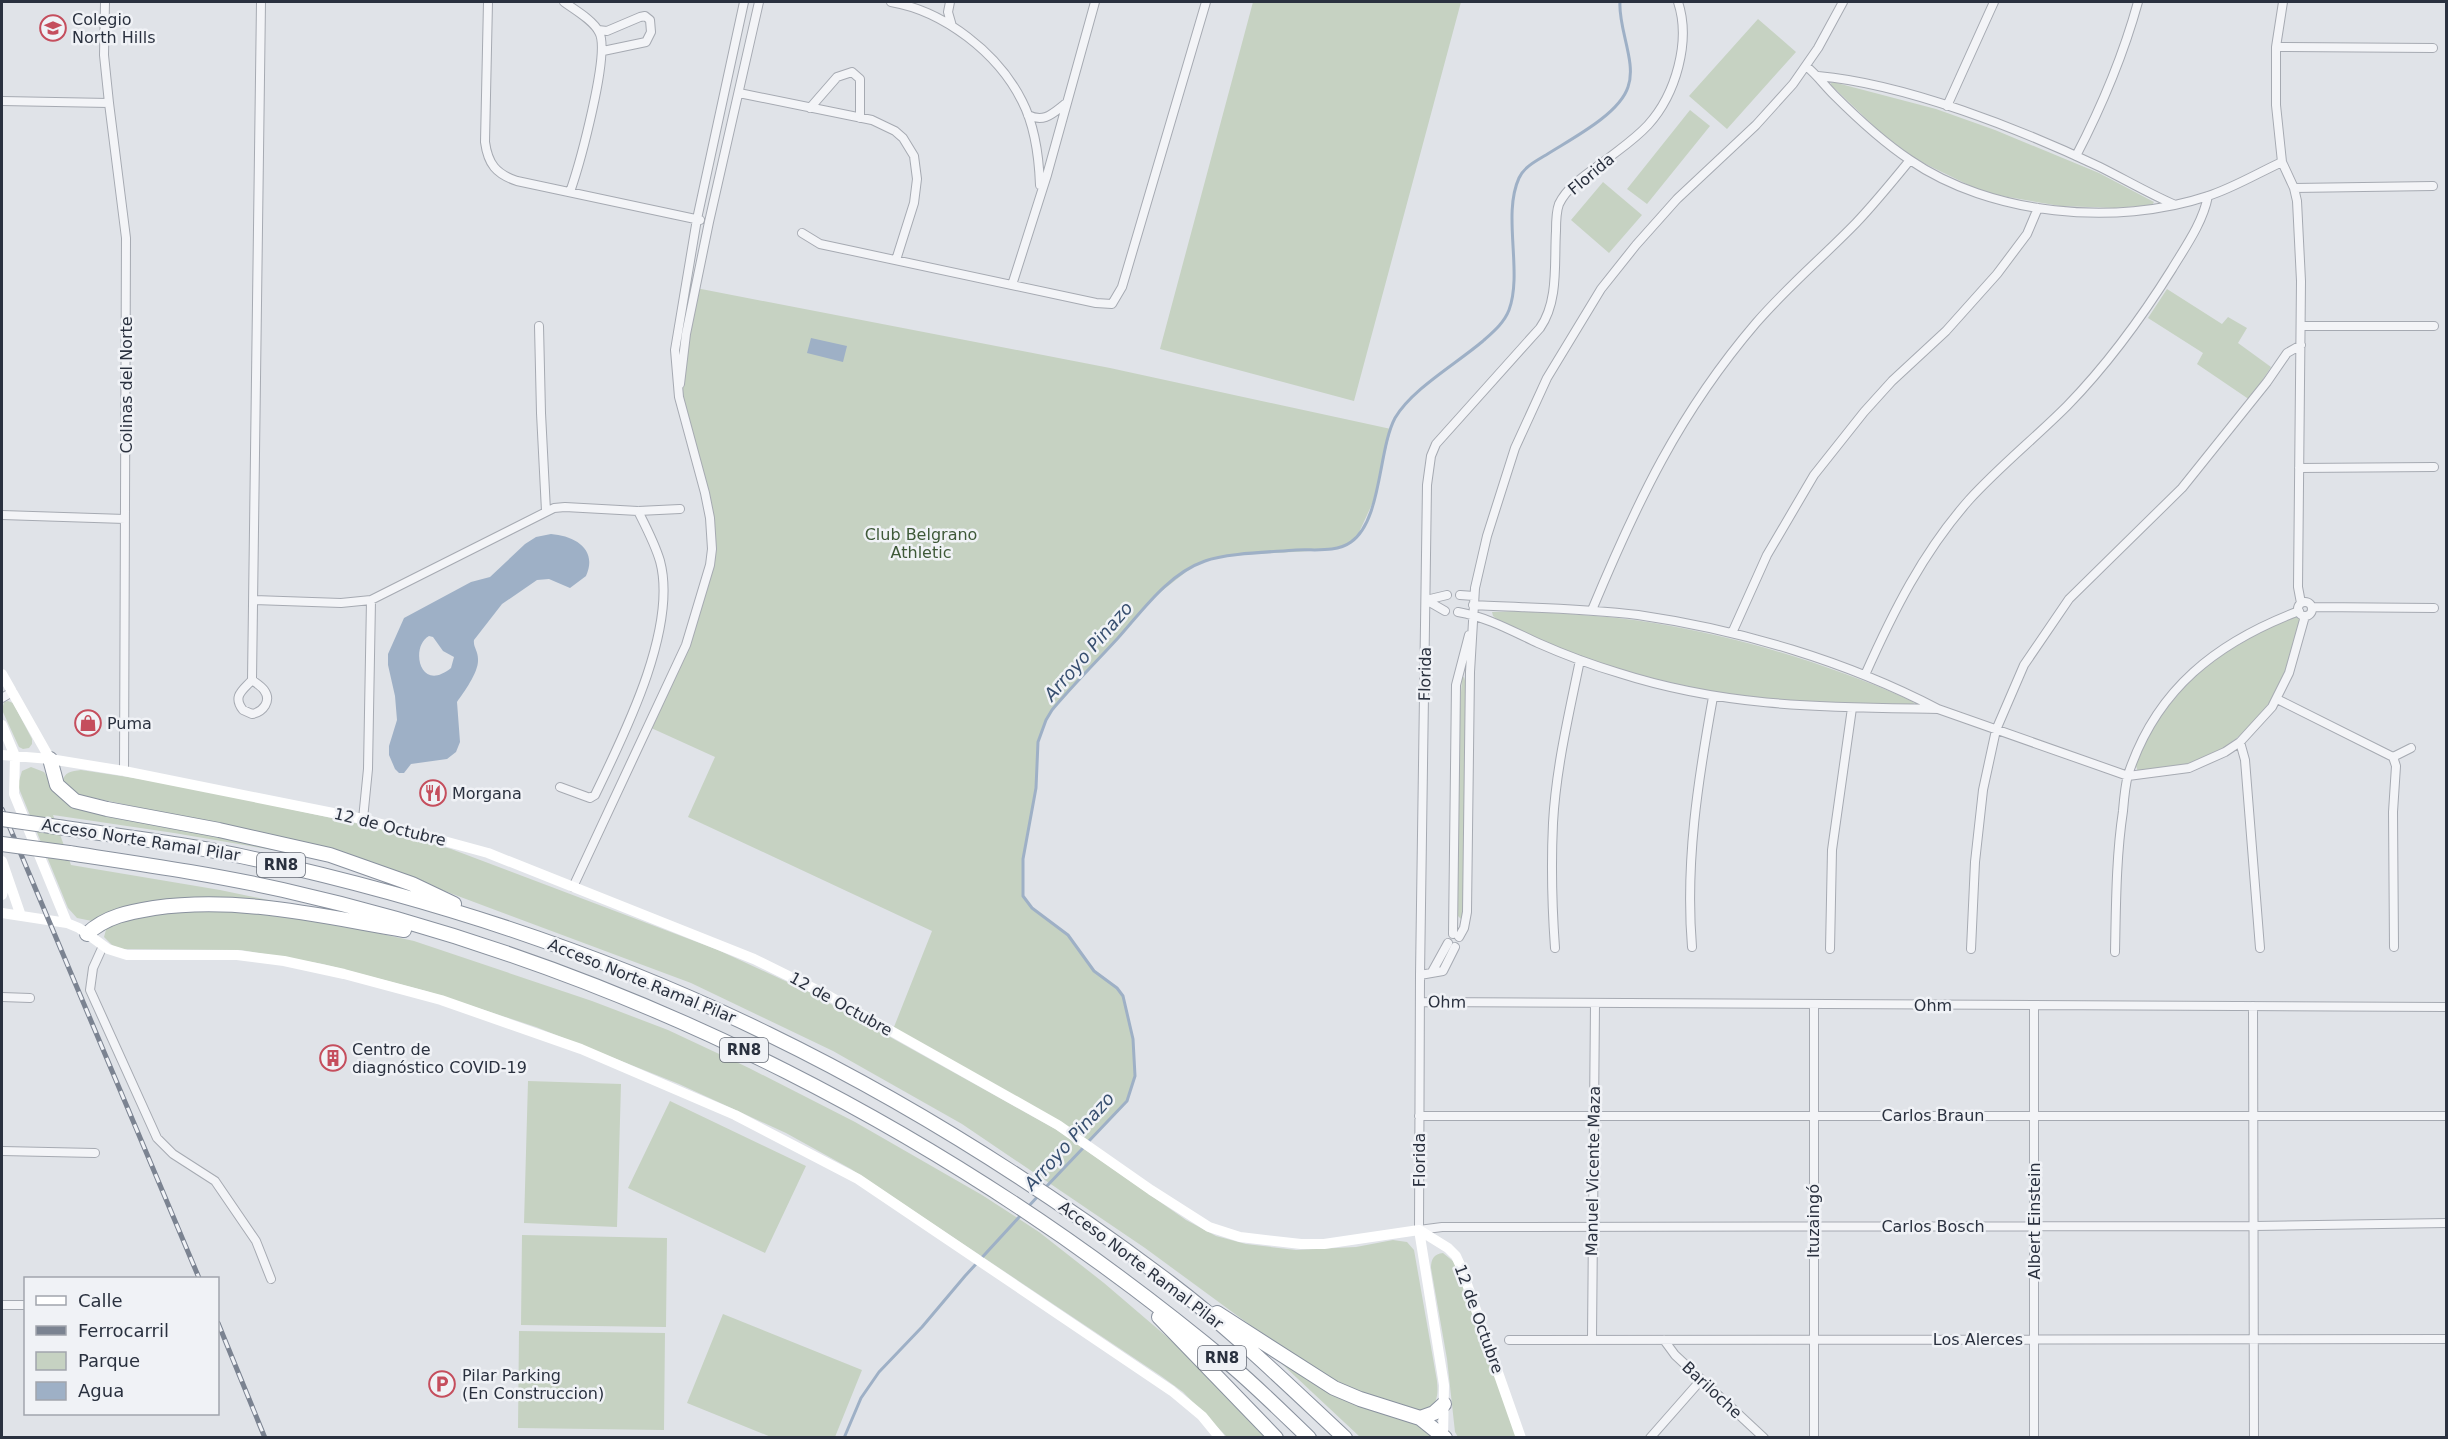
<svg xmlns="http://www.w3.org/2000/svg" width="2448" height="1439" viewBox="0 0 2448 1439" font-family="'DejaVu Sans',sans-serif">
<rect width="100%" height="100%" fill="#e0e3e8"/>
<!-- green -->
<path fill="#c6d2c2" d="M1253 2H1461L1354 401 1160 349Z
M1758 19 1796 52 1727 129 1689 96Z
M1833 82 1936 109 1995 130 2099 173 2154 202 2152 205 2115 208 2060 206 1985 193 1913 158 1878 130 1830 84Z
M1690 110 1710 126 1647 204 1627 189Z
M1603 182 1642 215 1609 253 1571 220Z
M696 288 1110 368 1391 429 1373 502 1356 539 1349 544 1330 550 1235 555 1205 560 1191 568 1149 601 1120 636 1052 710 1046 720 1038 742 1036 788 1023 859V896L1032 908 1068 935 1094 971 1117 988 1123 996 1133 1039 1135 1076 1127 1101 1086 1143 892 1032 932 931 688 817 715 757 649 727 692 630 712 540 679 397Z
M2167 289 2222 324 2228 317 2247 328 2238 343 2271 367 2250 400 2197 364 2203 353 2148 318Z
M1517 611C1562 614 1609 615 1654 623 1741 637 1831 665 1912 701L1915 704 1796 703 1710 694 1664 683 1605 665 1556 647 1498 620 1493 616 1492 612Z
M2299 614 2302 620C2296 640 2290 661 2282 681 2275 697 2265 709 2253 722 2219 760 2187 767 2138 772L2135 763C2173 682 2219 650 2299 614Z
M1464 677 1466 684 1463 918 1461 919 1458 916C1458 837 1456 756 1462 678Z
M8 701 13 703 32 739V744L29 748 23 749 19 747 2 710 4 702Z
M31 767 44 772 60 796 200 833 291 853 174 833 53 815 71 865 220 890 317 910 235 899 92 921 77 918 68 908 20 791 18 784 22 771Z
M81 770 154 781 248 800 364 825 451 849 718 950 811 993 1057 1130 1186 1220 1216 1236 1246 1244 1296 1250 1356 1247 1393 1240 1407 1242 1414 1250 1437 1381C1438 1392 1438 1398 1432 1408L1420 1411 1354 1390 1333 1379 1250 1325 1145 1248 962 1124 833 1051 691 983 343 853 299 841 75 794 62 783C64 772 71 771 81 770Z
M214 909 273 914 331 923 414 941 592 1001 668 1030 749 1068 855 1122 982 1195 1039 1232 1104 1283 1187 1354 1269 1437H1227L1183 1392 1161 1376 851 1169 786 1133 679 1084 536 1027 426 991 323 964 241 950 123 949 113 946 104 937 107 926 114 921 176 911Z
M528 1081 621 1084 617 1227 524 1223Z
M670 1101 806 1166 765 1253 628 1188Z
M522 1235 667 1238 666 1327 521 1325Z
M1443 1253 1454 1262 1468 1298 1517 1437H1458L1455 1432 1447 1359 1431 1268C1431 1259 1434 1254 1443 1253Z
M723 1314 862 1370 835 1437H771L687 1403Z
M519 1331 665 1333 664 1430 518 1428Z
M1265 1348 1394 1415 1418 1425 1432 1437H1360Z"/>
<!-- water -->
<path fill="#9eb0c6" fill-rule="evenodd" d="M811 338 847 346 843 362 807 353Z
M551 534C575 536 598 549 586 576L570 588 549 579 537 580 502 604 474 640C473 647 478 651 478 659 479 672 464 692 457 702L460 742 456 752 447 759 411 764 404 773H399L395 769 389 755V746L397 720 395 696 388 665V654L404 618 471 582 490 577 525 544 536 537ZM429 636 433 637 443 651 454 657 451 668C419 694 410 646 429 636Z"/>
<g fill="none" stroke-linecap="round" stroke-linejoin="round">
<!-- stream -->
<path stroke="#9eb0c6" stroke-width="3" d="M1088 1142 1127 1101 1135 1076 1133 1039 1123 996 1117 988 1094 971 1068 935 1032 908 1023 896V859L1036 788 1038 742 1046 720 1052 710C1073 685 1096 662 1118 638 1143 610 1168 574 1205 561 1225 553 1273 552 1296 550 1314 549 1336 553 1351 542 1382 520 1378 450 1395 418 1412 389 1456 364 1483 341 1493 332 1504 323 1509 310 1523 272 1502 215 1519 178 1524 167 1536 161 1546 155 1569 140 1619 115 1628 87 1637 63 1618 28 1620 2
M1045 1188 1084 1147
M1027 1208 1039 1195
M844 1438 861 1398 879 1372 922 1327 965 1276 1021 1215"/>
<!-- street casing -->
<g stroke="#a6aab2" stroke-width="10">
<path id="street" d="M105 2 104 55 109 103 126 238 124 771
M488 2 485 142C488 164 496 174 517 181L700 220
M564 2C575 10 593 20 599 32 611 52 579 166 570 192
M891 2C944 11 998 53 1022 101 1035 126 1039 158 1040 185
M950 2 948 12 952 26
M1678 2C1691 41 1676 94 1648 125 1635 139 1620 149 1606 160 1590 172 1568 185 1559 204 1556 212 1556 222 1556 231 1554 262 1559 301 1540 328L1436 444 1431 456 1427 485 1420 975 1419 1230 1442 1227 2254 1226 2446 1223
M2283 2 2276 47V105L2282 162 2294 188 2297 201 2301 281 2298 587 2301 603
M598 30 607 31 640 17 645 16 650 20 651 32 646 42 603 51
M2276 47 2433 48
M1806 66C1817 75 1824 85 1834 95 1857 118 1883 142 1910 160 1990 215 2116 227 2208 196 2233 188 2258 173 2282 162
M1818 76C1906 84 2020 129 2100 167 2124 179 2148 193 2173 204
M739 93 872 120 895 131 903 138 914 156 917 179 914 203 896 260
M2 101 109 103
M1947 106 1994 2
M810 108 837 77 852 72 860 79V118
M1028 115C1044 123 1052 114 1065 104
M2076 156C2102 106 2123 56 2138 2
M2294 188 2433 186
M802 233 820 244 1096 303 1112 304 1122 287 1206 2
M1012 285 1047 175 1095 2
M539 326 541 413 546 511
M2301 326H2434
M680 384 686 334 709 222 759 2
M2299 468 2434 467
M2 515 125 519
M1460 595 1474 596
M254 600 341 603 371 600 554 508 565 507 638 511 680 509
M1426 600 1445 611
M1426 600 1447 595
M2298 609a7 7 0 1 1 14 0a7 7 0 1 1-14 0Z
M2312 607 2434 608
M1592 610C1637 502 1679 413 1756 323 1788 286 1823 257 1856 223 1875 203 1892 182 1910 160
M1458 612C1487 617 1512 631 1538 643 1565 655 1592 665 1619 673 1728 708 1826 707 1938 709 1846 661 1741 630 1638 615 1583 608 1528 608 1473 605
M1732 633 1767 555 1814 475 1864 412 1892 381 1946 331 1997 274 2027 234 2038 208
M1865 675C1893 612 1923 552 1969 500 1999 467 2035 438 2067 406 2107 365 2142 317 2172 269 2186 246 2203 222 2208 196
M252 680 261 2
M252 680C256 683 261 686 264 690 272 701 263 712 252 714L243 710C232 696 243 690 252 680Z
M2 698 12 692
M2277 699 2393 757 2396 766 2393 812 2394 947
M1938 709 2128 776 2189 768 2225 752 2240 742 2272 707 2289 673 2305 616
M2240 742 2245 760 2260 948
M2393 757 2411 748
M560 787 590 798 595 795C624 735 678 628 660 561 655 544 646 527 638 511
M363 819 368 769 371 600
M573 887 686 645 710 565 712 549 710 518 705 493 679 397 675 350 697 219 744 2
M1453 934 1456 685 1469 635
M1459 937 1464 928 1467 912 1470 672 1475 588 1487 536 1515 448 1547 378 1601 289 1636 245 1677 199 1756 125 1793 84 1818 48 1843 2
M103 946 93 968 90 990 157 1138 173 1154 215 1181 256 1241 271 1279
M1692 947C1685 863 1698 780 1713 697
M1555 948C1552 906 1551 865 1553 823 1556 768 1569 714 1580 660
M1830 949 1832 850 1852 708
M1971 949 1975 862 1983 790 1996 730 2024 665 2069 599 2182 488 2267 382 2287 353 2301 345
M2115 952C2116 905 2116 857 2123 811 2124 799 2125 786 2128 775 2156 689 2217 642 2299 611
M1432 972 1448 943
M1420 975 1443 971 1455 947
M2 997 30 998
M1420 1002 2446 1007
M2253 1006 2254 1438
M1419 1116H2446
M2 1151 95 1153
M2 1305H26
M1592 1338 1595 1004
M1509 1340 2446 1339
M1664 1340 1675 1355 1764 1438
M1650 1438 1701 1380
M1814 1438V1004
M2034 1438V1005"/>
</g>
<!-- highway casing -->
<g stroke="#89919e" stroke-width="16">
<path id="highway" d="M50 759 57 785 75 801 107 809 219 830 330 855 412 884 454 904
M58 827C125 837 193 845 259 860 434 899 607 955 768 1034 910 1103 1044 1188 1170 1283 1232 1330 1288 1385 1345 1438
M69 853C141 864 212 874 283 890 634 969 957 1136 1232 1366 1259 1389 1284 1414 1309 1438
M87 934C106 916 130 912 154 908 240 896 320 916 404 930
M1217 1313 1334 1388 1360 1399 1420 1418 1445 1438
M1159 1317 1276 1438
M1420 1418 1434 1413 1444 1404"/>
</g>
<!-- street -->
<use href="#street" stroke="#f3f4f7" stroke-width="8"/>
<!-- secondary -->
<path stroke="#fff" stroke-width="10" d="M2 674 50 759
M2 725 15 756 14 794 67 923
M2 755 50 759 124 771 363 819 488 853 754 959 829 996 1058 1125 1151 1190 1209 1227 1240 1237 1301 1244H1324L1419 1230 1448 1248 1456 1256 1461 1267 1521 1438
M2 861 21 916
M2 895 7 875
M2 913 67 923 79 928 108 949 127 955H237L284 961 344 974 441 1000 581 1049 735 1115 858 1179 1172 1391 1202 1416 1220 1438
M1419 1230 1444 1385 1443 1438"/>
<!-- highway -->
<use href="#highway" stroke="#fff" stroke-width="14"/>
<!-- rail casing -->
<g stroke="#7b8391" stroke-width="5">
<path id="rail" d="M2 809 199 1278
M218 1323 265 1438"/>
</g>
<!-- rail -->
<use href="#rail" stroke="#f0f2f6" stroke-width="3" stroke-dasharray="9" stroke-linecap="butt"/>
<!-- highway-bridge casing -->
<g stroke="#89919e" stroke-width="16" stroke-linecap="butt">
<path id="highway-bridge" d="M2 819 58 827
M2 844 69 853"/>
</g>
<!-- highway-bridge -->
<use href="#highway-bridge" stroke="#fff" stroke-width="14"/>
</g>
<!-- icons -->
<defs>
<g id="school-ring" transform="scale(1.35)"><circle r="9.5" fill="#f0f2f6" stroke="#c54e5d" stroke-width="1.5"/><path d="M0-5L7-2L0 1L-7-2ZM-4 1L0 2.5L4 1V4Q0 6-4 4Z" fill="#c54e5d"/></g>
<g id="shop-ring" transform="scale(1.35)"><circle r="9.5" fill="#f0f2f6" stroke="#c54e5d" stroke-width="1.5"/><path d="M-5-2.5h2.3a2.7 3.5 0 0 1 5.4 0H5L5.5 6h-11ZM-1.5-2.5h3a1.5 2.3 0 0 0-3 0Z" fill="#c54e5d"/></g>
<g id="restaurant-ring" transform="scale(1.35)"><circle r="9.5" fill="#f0f2f6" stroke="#c54e5d" stroke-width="1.5"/><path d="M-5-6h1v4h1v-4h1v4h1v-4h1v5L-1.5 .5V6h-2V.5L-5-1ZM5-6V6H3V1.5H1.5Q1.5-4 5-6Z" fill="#c54e5d"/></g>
<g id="building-ring" transform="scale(1.35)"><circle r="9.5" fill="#f0f2f6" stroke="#c54e5d" stroke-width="1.5"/><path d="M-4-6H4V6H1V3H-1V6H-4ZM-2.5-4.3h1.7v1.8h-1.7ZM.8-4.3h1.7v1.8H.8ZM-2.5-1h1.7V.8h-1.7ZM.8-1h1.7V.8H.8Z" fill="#c54e5d"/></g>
<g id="parking-ring" transform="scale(1.35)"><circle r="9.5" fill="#f0f2f6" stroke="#c54e5d" stroke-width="1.5"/><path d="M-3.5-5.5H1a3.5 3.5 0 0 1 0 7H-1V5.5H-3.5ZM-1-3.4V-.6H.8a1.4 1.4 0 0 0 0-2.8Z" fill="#c54e5d"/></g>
</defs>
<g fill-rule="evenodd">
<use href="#school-ring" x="53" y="28"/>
<use href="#shop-ring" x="88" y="723"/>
<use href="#restaurant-ring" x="433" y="793"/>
<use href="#building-ring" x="333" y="1058"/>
<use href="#parking-ring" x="442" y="1384"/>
</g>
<g text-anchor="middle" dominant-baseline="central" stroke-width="5" stroke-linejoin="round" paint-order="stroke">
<!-- shield labels -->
<g fill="#f0f2f6" stroke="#656b76" stroke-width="1.5">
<rect x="257" y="853" width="48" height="24" rx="4.5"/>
<rect x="720" y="1038" width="48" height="24" rx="4.5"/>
<rect x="1198" y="1346" width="48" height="24" rx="4.5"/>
</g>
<g font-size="15" font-weight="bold" fill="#2a313f">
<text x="281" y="865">RN8</text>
<text x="744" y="1050">RN8</text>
<text x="1222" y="1358">RN8</text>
</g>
<!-- poi labels -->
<g font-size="16" fill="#2a313f" stroke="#f0f2f6" text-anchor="start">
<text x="72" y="19">Colegio<tspan x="72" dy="18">North Hills</tspan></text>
<text x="107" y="723">Puma</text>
<text x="452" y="793">Morgana</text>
<text x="352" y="1049">Centro de<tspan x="352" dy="18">diagnóstico COVID-19</tspan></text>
<text x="462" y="1375">Pilar Parking<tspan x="462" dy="18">(En Construccion)</tspan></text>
</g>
<!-- street labels -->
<g font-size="16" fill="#2a313f" stroke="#f0f2f6">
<text transform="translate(1591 174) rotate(-40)">Florida</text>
<text transform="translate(126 385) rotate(-90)">Colinas del Norte</text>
<text transform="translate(1425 674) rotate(-89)">Florida</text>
<text transform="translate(390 827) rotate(14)">12 de Octubre</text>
<text transform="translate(141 840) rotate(9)">Acceso Norte Ramal Pilar</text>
<text transform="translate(642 981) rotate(22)">Acceso Norte Ramal Pilar</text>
<text transform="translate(1447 1002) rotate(1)">Ohm</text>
<text transform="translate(841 1004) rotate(29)">12 de Octubre</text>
<text x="1933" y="1005">Ohm</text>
<text x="1933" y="1115">Carlos Braun</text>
<text transform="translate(1419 1160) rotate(-90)">Florida</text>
<text transform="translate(1593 1171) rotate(-89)">Manuel Vicente Maza</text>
<text transform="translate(1813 1221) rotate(-90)">Ituzaingó</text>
<text transform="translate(2034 1221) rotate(-90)">Albert Einstein</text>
<text x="1933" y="1226">Carlos Bosch</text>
<text transform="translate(1141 1265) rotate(37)">Acceso Norte Ramal Pilar</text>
<text transform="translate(1479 1319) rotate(70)">12 de Octubre</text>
<text x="1978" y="1339">Los Alerces</text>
<text transform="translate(1712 1390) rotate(43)">Bariloche</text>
</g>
<!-- park labels -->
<g font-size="16" fill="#3e5938" stroke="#f0f2f6">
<text x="921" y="534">Club Belgrano<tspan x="921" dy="18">Athletic</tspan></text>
</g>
<!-- water labels -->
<g font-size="18" font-style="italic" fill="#374f70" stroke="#f0f2f6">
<text transform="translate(1088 651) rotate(-49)">Arroyo Pinazo</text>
<text transform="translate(1069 1141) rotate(-48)">Arroyo Pinazo</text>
</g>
</g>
<!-- border -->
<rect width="2448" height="1439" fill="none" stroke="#2a313f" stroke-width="6"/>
<!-- legend -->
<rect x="24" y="1277" width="195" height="138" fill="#f0f2f6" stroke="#a1a5ad" stroke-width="1.5"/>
<rect x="36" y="1296" width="30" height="9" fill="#ffffff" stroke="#a1a5ad" stroke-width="1.5"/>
<text x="78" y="1307" font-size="18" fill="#2a313f">Calle</text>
<rect x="36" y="1326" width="30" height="9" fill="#7b8391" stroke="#a1a5ad" stroke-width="1.5"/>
<text x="78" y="1337" font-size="18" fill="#2a313f">Ferrocarril</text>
<rect x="36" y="1352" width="30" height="18" fill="#c6d2c2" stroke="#a1a5ad" stroke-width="1.5"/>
<text x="78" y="1367" font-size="18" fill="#2a313f">Parque</text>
<rect x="36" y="1382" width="30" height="18" fill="#9eb0c6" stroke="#a1a5ad" stroke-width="1.5"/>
<text x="78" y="1397" font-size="18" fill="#2a313f">Agua</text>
</svg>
